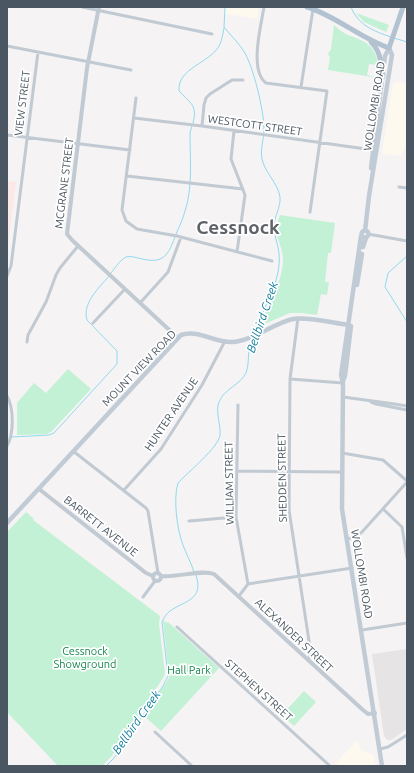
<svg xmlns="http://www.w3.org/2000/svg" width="414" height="773" viewBox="0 0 414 773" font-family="Ubuntu,sans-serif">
<rect width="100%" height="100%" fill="#f5f3f3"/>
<!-- commercial -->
<path fill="#fdf9ef" d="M226 7H259L257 19 225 14Z
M393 82 407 83V144L401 156 382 154Z
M357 740 361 750 374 755 375 766H338L335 764Z"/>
<!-- education -->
<path fill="#e6e4e5" d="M407 649V729L391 740H387L384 736 372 654Z"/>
<!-- medical -->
<path fill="#fce8e6" d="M7 181 16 182 7 253Z"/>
<!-- green -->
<path fill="#c3f1d5" d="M356 13 389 25 386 32 364 22Z
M334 25C352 44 371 32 379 65L369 64 367 75 379 78 328 70 330 57 328 54 331 49Z
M280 215 335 223 331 253H328L325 282H329L327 295 321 294 317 315 301 313H290L257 327C268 311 284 277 283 258 281 239 272 236 280 215Z
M68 369 91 389 51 432 47 434 17 435V403L34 383 46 393Z
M26 512 34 519 33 520 160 616 159 624 165 673 163 678 111 757 102 766H58L7 712V532Z
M163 620 167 623 168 622 219 668 161 731 144 716 169 678Z
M304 691 316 702 294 726 282 715Z"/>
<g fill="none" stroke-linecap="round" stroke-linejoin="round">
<!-- stream -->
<path stroke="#90daee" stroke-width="1" d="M225 7 224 27C230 35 238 42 243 50 253 64 264 111 264 129 264 139 260 149 262 159 265 173 278 183 280 197 281 207 274 217 274 226 274 236 278 244 279 253 282 281 263 308 254 333
M351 7C358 25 373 31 391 37
M394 38 407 42
M193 123C198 105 190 103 179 91 177 68 210 63 219 46 222 41 223 33 224 28
M176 234C179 227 183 219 185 211 193 187 190 158 190 133L192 126
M407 256 388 273 385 287 407 322
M111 273C115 268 120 260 126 257 130 256 134 257 138 258 161 264 167 259 175 237
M12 437 49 435 54 433 117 364V351L87 320C82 303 99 288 109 276
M194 572C191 562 186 554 183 545 177 530 173 498 178 483 187 473 219 447 220 435 221 425 215 411 219 402 224 389 240 385 246 373 250 362 247 350 251 340
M106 766 114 758 132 731 163 686 168 676 162 622C164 618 166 614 170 611 186 600 204 600 196 575"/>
<!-- minor -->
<path stroke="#c1cad2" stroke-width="3" d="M82 7 212 34
M264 7C261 26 249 70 266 83L327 91 310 212
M7 46 131 70
M301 87 313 9
M136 98 122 210 126 221 137 229 177 236 272 261
M134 118 202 126 373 150
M202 126 204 105 206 98 210 94 232 80H243
M234 131 231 159 245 195 237 252
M7 135 130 150
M127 176 243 189
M399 187 407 188
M368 234 407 241
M7 276 11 266 38 52
M140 303 168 272 181 237
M298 318 290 379 289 510 311 654 308 660
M93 323 125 289
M27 342 28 335 46 302 56 275 60 268 78 246
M290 379 343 383
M7 396C14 408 14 434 7 446
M343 397C364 400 385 402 407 406
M371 402 376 404 407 410
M238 405 236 517 248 584
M73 451 146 508 148 511 158 573
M342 453 383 460 407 481
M237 471 342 472
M124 490 161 449 202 385 225 341
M383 509 402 527 407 558
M189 521 236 517
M347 539 355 537 362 532 407 482
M239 596 248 584 352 568
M143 597 155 581
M177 627 330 766
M362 630 407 623
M155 732 192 766
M380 749 388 747 407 735"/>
<!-- tertiary -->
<path stroke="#c1cad2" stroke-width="4" d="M99 7 87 68 67 234 72 240 178 338
M39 489 146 573 153 576
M153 577a4 4 0 1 1 8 0a4 4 0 1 1-8 0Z
M161 576C176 578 202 569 214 574L363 710 368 714 375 713"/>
<!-- secondary -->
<path stroke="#c1cbd6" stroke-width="4.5" d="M371 168 385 56 389 48
M361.5 234a3.5 3.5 0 1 1 7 0a3.5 3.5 0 1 1-7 0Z
M365 231 369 196 392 55 389 48
M361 236 341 375 343 383 342 509 382 766
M363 247 366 238
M357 285 362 254
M343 381 345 376 351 326
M7 523 181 335C199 329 215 343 232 342 252 341 274 323 293 319 307 316 333 323 348 325"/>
<!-- primary -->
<path stroke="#b3c2d1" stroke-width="5" d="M307 7C336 16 360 38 389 48L403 7
M371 42C381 52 381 63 383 76"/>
</g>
<g text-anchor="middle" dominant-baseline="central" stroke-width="3.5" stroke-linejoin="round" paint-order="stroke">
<!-- street labels -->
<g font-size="11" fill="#4a5661" stroke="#fff">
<text transform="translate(22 103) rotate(-83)">VIEW STREET</text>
<text transform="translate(374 106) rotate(-81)">WOLLOMBI ROAD</text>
<text transform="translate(255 125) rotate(8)">WESTCOTT STREET</text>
<text transform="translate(64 183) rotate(-83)">MCGRANE STREET</text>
<text transform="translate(139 368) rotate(-46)">MOUNT VIEW ROAD</text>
<text transform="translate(171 414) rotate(-56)">HUNTER AVENUE</text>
<text transform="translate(282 478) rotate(-91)">SHEDDEN STREET</text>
<text transform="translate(229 483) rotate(-91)">WILLIAM STREET</text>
<text transform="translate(101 526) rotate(38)">BARRETT AVENUE</text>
<text transform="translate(362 574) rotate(81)">WOLLOMBI ROAD</text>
<text transform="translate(294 635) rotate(43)">ALEXANDER STREET</text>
<text transform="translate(259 690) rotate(42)">STEPHEN STREET</text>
</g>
<!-- park labels -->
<g font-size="11" fill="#17864f" stroke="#fff">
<text x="85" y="651">Cessnock<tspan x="85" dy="13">Showground</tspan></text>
<text x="189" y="670">Hall Park</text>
</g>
<!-- water labels -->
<g font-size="12" font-style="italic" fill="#0c7c9b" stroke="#fff">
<text transform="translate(262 317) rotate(-71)">Bellbird Creek</text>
<text transform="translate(136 722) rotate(-55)">Bellbird Creek</text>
</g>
<!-- town labels -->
<g font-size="19" font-weight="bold" fill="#5f6368" stroke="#fff">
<text x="238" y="227">Cessnock</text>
</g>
</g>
<!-- border -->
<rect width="414" height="773" fill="none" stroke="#4a5661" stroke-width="16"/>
</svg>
